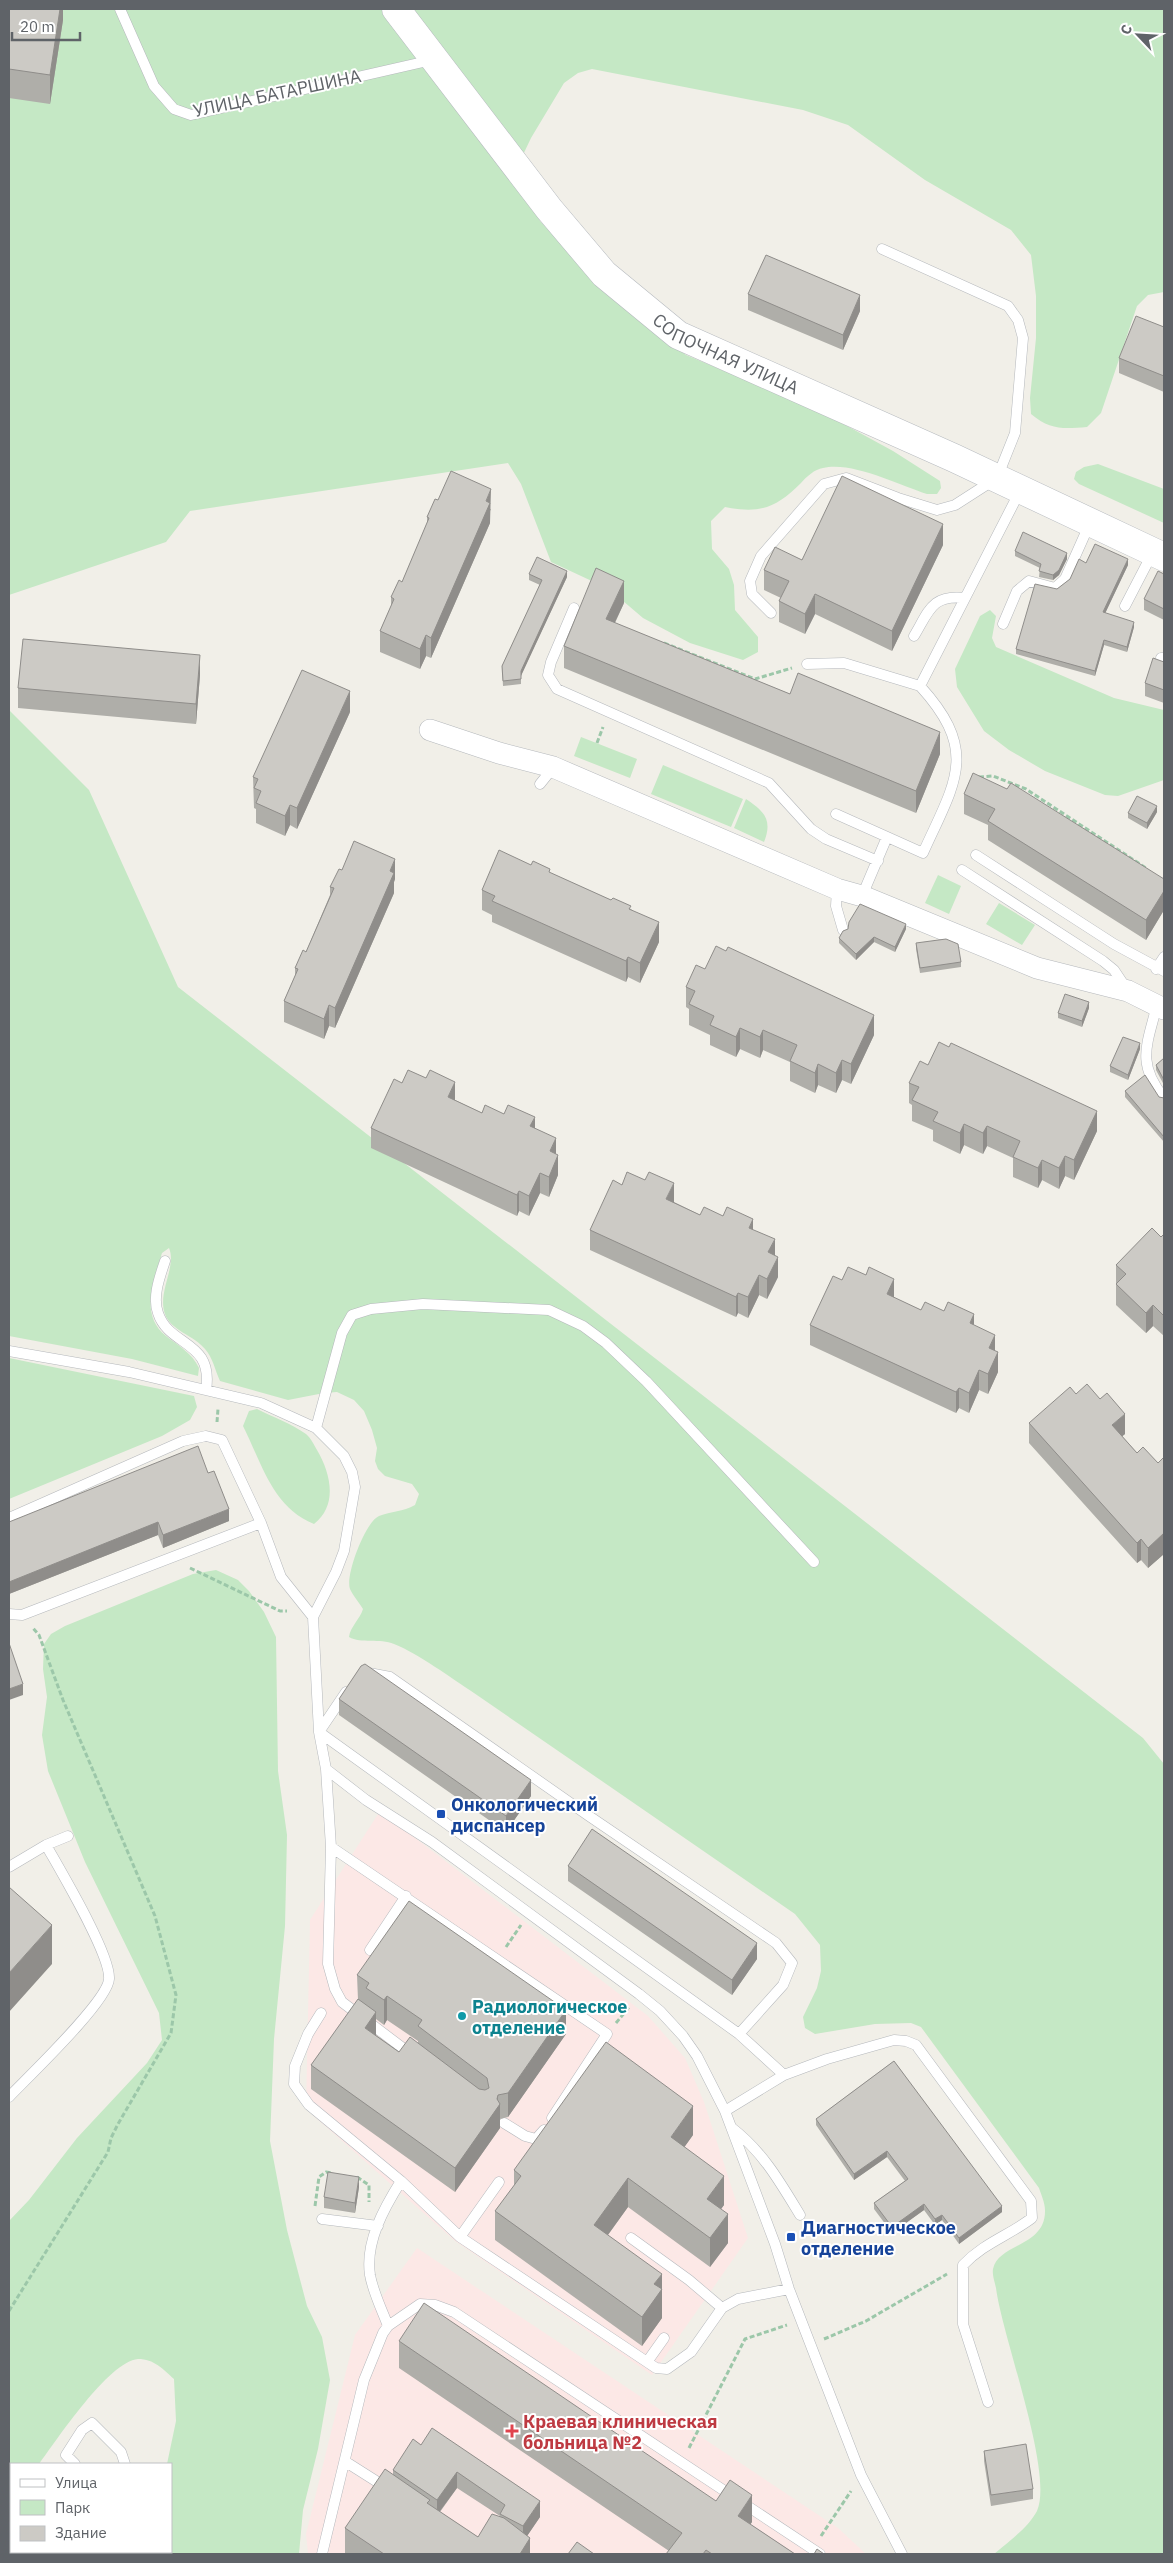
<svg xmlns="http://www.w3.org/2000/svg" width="1173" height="2563" viewBox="0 0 1173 2563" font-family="'IBM Plex Sans',sans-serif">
<rect width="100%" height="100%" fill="#f1efe8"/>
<!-- medical -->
<path fill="#fce8e6" d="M380 1811 648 2016 685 2058 704 2102 748 2238 652 2375 455 2241 306 2109 310 1920Z
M417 2248 838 2528 866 2554H308L306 2534 355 2335Z"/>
<!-- green -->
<path fill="#c5e8c5" d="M9 9H1164V292L1148 295 1137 306 1101 413 1087 427C1063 429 1050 430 1031 414L1030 398 1036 338V296L1031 255 1011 230 925 180 848 125 803 110 592 69 578 73 564 83 531 138 521 159V174L540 221 604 290 686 355 816 409 893 451 940 481 941 488 937 494H927C899 485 852 461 823 468 815 469 806 477 801 483 776 508 760 514 725 507L711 521 712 549 729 569 734 585 735 610 758 637V652L743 660 690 643 643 618 609 589 551 562 521 484 508 463 190 511 166 542 9 595Z
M1098 464 1164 489V523L1079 484 1074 479 1076 472 1084 467Z
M990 610 996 616 992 638 996 647 1114 698 1164 710V780L1118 796 1105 795 1045 771 1009 750 984 731 957 687 955 669 980 616Z
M9 710 89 790 178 987 1143 1738 1164 1764V2554H994C1008 2542 1028 2528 1037 2511 1054 2473 1002 2336 996 2288 995 2283 992 2275 993 2269 998 2243 1046 2247 1045 2210 1045 2203 1041 2194 1039 2188L921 2027 911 2023 875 2024 815 2034 805 2028 803 2017 817 1988 821 1971 820 1945 795 1914 474 1693C451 1678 419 1654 394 1644 380 1638 361 1644 349 1637 350 1627 360 1619 363 1609 359 1602 353 1596 350 1589 345 1576 365 1522 379 1516 391 1511 403 1512 415 1505L419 1494 412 1484 385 1476 378 1469 375 1461 377 1448 372 1430 364 1411 354 1400 337 1392 324 1393 288 1400 220 1381C215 1370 213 1358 205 1349 195 1336 170 1330 165 1314 157 1292 177 1267 169 1248L162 1253C154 1280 139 1315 166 1336 179 1346 192 1353 199 1368L198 1376 132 1359 9 1336Z
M581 737 637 759 630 778 574 756Z
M663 765 743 799 731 827 651 794Z
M746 799C764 811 773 820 764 842L734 828Z
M938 875 961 886 949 914 925 903Z
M999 903 1035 925 1022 945 986 924Z
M9 1358 194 1396 197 1407 190 1420 162 1436 9 1499Z
M257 1409C273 1417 292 1424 306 1434 311 1438 314 1445 317 1450 331 1474 338 1505 314 1524 273 1508 262 1464 243 1426L249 1411Z
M216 1570 238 1580 249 1591 264 1612 276 1637 278 1771 287 1835 285 1926 274 2039 270 2141 287 2230 307 2306 322 2337 330 2380 318 2449 303 2510 299 2554H150V2552H171V2464H167L176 2421 174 2379C163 2369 154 2359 138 2359 109 2361 56 2441 39 2464H11V2494L9 2496V2221L29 2200 77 2138 147 2063 162 2040 159 2013 85 1862 48 1771 42 1735 47 1697 43 1669 44 1644 51 1634 65 1626 193 1574Z"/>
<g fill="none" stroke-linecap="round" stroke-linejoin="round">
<!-- service casing -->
<g stroke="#b5b8bc" stroke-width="11">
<path id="service" d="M120 9 154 86 174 109 191 115 432 60
M1125 606 1153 552
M574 608 551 662 548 675 557 689 769 783 811 829 826 839 878 861
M771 613 752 594 750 581 761 556 824 484 846 478 898 498 937 510 955 505 997 478 1015 433 1023 338 1018 320 1008 306 882 249
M1003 624 1017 591 1029 581 1055 588 1065 579 1090 523
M914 636C929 611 932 594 965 598
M1161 658H1164
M807 664 844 663 920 686
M540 784 552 769 554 770
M836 814 923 853C955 782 980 752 920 686L1020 491
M976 855 1114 944 1164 971
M962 870 1103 961 1114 970 1126 988
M837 889 836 906 843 930
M862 896 887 837
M1156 969 1164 957
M1157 1005C1147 1045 1136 1063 1164 1098
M165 1261C160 1276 152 1297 158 1313 169 1347 214 1340 206 1390
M9 1351 129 1372 261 1403 316 1428 344 1456 352 1472 355 1487 344 1551 336 1572 313 1617
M316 1428 342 1333 352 1315 371 1309 423 1304 549 1310 583 1326 606 1343 646 1381 814 1562
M9 1518 183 1441 206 1436 222 1440 261 1523 281 1577 313 1617 319 1732 326 1769 366 1800 432 1842 639 1994 660 2011 683 2036 697 2056 725 2111 775 2244 789 2289 861 2475 902 2554
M9 1614 22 1615 261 1523
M369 1673 390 1677 589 1816 776 1943 792 1963 783 1985 739 2034
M346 1692 319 1732 739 2034 784 2075
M326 1769 331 1847 328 1964 335 1989 342 2002 412 2055
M331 1847 607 2034 552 2118
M9 1867 46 1845 68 1836
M370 1950 406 1896
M321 2013 308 2034 295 2066 294 2084 309 2105 401 2181 460 2237 656 2368 667 2369 691 2352 722 2308 738 2299 789 2289
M9 2097C28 2077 108 2001 109 1979 111 1955 60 1870 46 1845
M725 2111 784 2075 827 2059 894 2040 906 2041 916 2045 1031 2201 1032 2218C1008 2236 984 2243 963 2265V2324L988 2402
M504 2123 525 2136 536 2139 544 2130
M732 2128C763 2152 780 2182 800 2215
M322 2219 378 2226
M460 2237 499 2182
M631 2238 689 2280 722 2308
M388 2326C382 2310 373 2292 370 2275 365 2242 384 2208 401 2181
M647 2362 664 2338
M346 2462 387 2488
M75 2464 66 2455 82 2430 92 2423 121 2452 125 2464
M44 2552 46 2554
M102 2552 104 2554
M322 2554 364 2380 383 2333 388 2326 420 2304 435 2305 454 2312 820 2554"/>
</g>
<!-- minor casing -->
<g stroke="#b5b8bc" stroke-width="22">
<path id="minor" d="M430 730 499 753 553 767 837 889 862 896 1037 968 1128 991 1164 1009"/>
</g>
<!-- secondary casing -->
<g stroke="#b6babf" stroke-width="29">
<g id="secondary">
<path id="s1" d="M396 9 549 209 604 274 678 335 954 458 1164 557"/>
</g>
</g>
<!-- path -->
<path stroke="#9cc7a9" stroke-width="3" stroke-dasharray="5 2.5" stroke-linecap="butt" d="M664 643 755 679 792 668
M597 743 603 727
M979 777 993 776 1026 789 1146 868
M217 1422 218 1409
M190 1568 280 1611H287
M506 1947 521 1925
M616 2023 630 2006
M357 2177 369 2185V2202
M315 2206 319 2177 326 2172 332 2173
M9 2311 108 2152 111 2138 118 2124 171 2033 176 1995 155 1916 63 1700 39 1635 32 1627
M824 2339 866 2321 947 2274
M689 2448 745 2339 787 2325
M821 2536 851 2491"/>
<!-- service -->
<use href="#service" stroke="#fff" stroke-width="10"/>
<!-- minor -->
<use href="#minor" stroke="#fff" stroke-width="21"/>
<!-- secondary -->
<use href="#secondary" stroke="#fff" stroke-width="28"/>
</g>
<!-- wall -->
<path fill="#afaea9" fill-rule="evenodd" d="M9 9H63V20L50 104 9 98Z
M748 294 860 311 843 350 748 310Z
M1164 327V392L1119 373V358Z
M438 500 491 509 490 511V523L431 658 426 656 420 669 380 652V631L391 606V597L402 582 427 524V517Z
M943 545 892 651 815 614 805 634 779 622V601L781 598 764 590V570L802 560Z
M1015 551 1067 559 1059 575 1053 580 1039 577 1040 568 1015 556Z
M1086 563 1128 565 1105 613 1134 627 1127 652 1104 645 1095 676 1016 654V649L1057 589 1070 579Z
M529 574 567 577 521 675V684L503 686 502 666 540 585 529 580Z
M1164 574V620L1144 610V599Z
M624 603 615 623 790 694 940 754 916 813 564 668V646Z
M1164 662V703L1145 696V683Z
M200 675 196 724 18 708V688Z
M350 712 297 829 290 825 285 836 256 823V809L254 808 253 777Z
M964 794 1164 879V910L1146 940 988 840V825L964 814Z
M1157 812 1147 829 1128 818V813Z
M342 870 395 879 394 882V893L335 1028 329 1026 324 1039 284 1022V1001L295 976V968L306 952 330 895V887Z
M550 873 631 909 659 942 640 983 628 977 626 982 492 922V915L482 910V890Z
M906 929 895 952 874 942 856 960 839 943V938Z
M916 943 961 962V967L920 973 916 949Z
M705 969 874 1035 851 1084 842 1080 836 1093 818 1085 815 1093 790 1081V1062L763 1050 760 1058 740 1049 736 1057 710 1045V1035L689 1025V1009L686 1007V987Z
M1089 1008 1082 1027 1058 1018V1013Z
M1140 1049 1128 1080 1110 1072V1066Z
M1164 1058V1085L1156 1070V1065Z
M928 1065 1097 1131 1074 1180 1065 1176 1059 1189 1042 1180 1038 1188 1013 1177V1158L987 1146 983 1154 964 1145 960 1154 933 1141V1130L912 1121V1105L909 1103V1083Z
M402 1083 455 1100 482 1113 535 1128 556 1154 558 1175 549 1197 540 1193 529 1216 519 1211 517 1216 371 1148V1128Z
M1125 1091 1164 1098V1142L1125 1097Z
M622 1185 674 1202 700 1215 753 1230 775 1255 778 1277 767 1299 759 1295 748 1318 738 1313 736 1317 590 1250V1230Z
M1164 1234V1336L1153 1326 1146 1333 1116 1305V1265L1161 1237Z
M842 1280 894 1298 921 1310 974 1325 995 1351 998 1372 988 1394 979 1390 969 1413 959 1408 956 1413 810 1345V1325Z
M1076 1394 1125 1434 1122 1436 1137 1453 1158 1463 1164 1457V1554L1148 1568 1141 1560 1137 1563 1029 1443V1423Z
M229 1521 163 1548 158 1535 9 1594V1522Z
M339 1699 531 1796 506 1832 339 1715Z
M568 1866 757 1959 732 1995 568 1881Z
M357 1975 566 2034 508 2117 500 2119V2128L455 2192 311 2089V2065L358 2000ZM376 2019 384 2025 387 2020 418 2041V2043L399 2052 376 2035Z
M894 2061 1002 2212 959 2244 942 2220 935 2225 924 2210 892 2233 874 2209V2203L905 2181 887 2157 854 2180 816 2125V2119Z
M693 2135 684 2147 724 2205 721 2209 728 2243 710 2267 628 2207 608 2235 662 2289V2318L642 2346 495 2240V2211L514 2186V2170Z
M359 2187 355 2213 324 2208V2197Z
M399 2341 716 2501 752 2522 750 2524 795 2554H666L669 2551 399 2368Z
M421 2445 540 2517 527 2536 530 2554H345V2528L393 2475V2470ZM457 2488 500 2516 478 2537 440 2512Z
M984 2451 1033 2489V2499L991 2506 984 2461Z"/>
<!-- shaded-wall -->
<path fill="#8f8d8a" d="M60 9H63V20L50 104V75Z
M860 295V311L843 350V335Z
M491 489 490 523 431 658V638Z
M943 524V545L892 651V631Z
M1067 553V559L1059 575 1053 580V575Z
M1128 559V565L1103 618V612Z
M567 571V577L521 676V671Z
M624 581V603L606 641V619Z
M815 594V614L805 634V614Z
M1134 622V627L1127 652V647Z
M426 635V656L420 669V649Z
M1104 640V645L1095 676V671Z
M200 655V675L196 724V704Z
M350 691V712L297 829V808Z
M940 732V754L916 813V791Z
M290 805V825L285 836V816Z
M1157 806V812L1147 829V823Z
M395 859V879L394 882V893L335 1028V1008L390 871Z
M1164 891V910L1146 940V920Z
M659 922V942L640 983V963Z
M906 924V929L895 952V947Z
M874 937V942L856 960V954Z
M628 957V977L626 982V961Z
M1089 1002V1008L1082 1027V1021Z
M329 1005V1026L324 1039V1019Z
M874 1015V1035L851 1084V1064Z
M740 1028V1049L736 1057V1037Z
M763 1030V1050L760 1058V1037Z
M1140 1043V1049L1128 1080V1075Z
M842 1060V1080L836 1093V1073Z
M818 1064V1085L815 1093V1073Z
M455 1082V1102L448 1097Z
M1097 1111V1131L1074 1180V1160Z
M535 1117V1137L530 1126Z
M964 1124V1145L960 1154V1133Z
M987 1126V1146L983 1154V1133Z
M556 1138V1158L550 1151Z
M558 1155V1175L549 1197V1177Z
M1065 1156V1176L1059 1189V1168Z
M1042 1160V1180L1038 1188V1168Z
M540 1173V1193L529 1216V1196Z
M674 1183V1204L666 1199Z
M519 1191V1211L517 1216V1195Z
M753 1219V1239L749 1228Z
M775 1239V1260L768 1252Z
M778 1257V1277L767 1299V1279Z
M759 1275V1295L748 1318V1297Z
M894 1279V1299L887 1294Z
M738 1293V1313L736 1317V1297Z
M1153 1305V1326L1146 1333V1313Z
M974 1314V1334L970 1323Z
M995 1335V1355L989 1348Z
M998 1352V1372L988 1394V1374Z
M979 1370V1390L969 1413V1393Z
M959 1388V1408L956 1413V1392Z
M1125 1414V1434L1112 1445V1425Z
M229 1509V1521L163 1548V1535Z
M158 1522V1535L9 1594V1582Z
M1164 1533V1554L1148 1568V1548Z
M1141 1539V1560L1137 1563V1543Z
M23 1684V1695L9 1700V1689Z
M531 1780V1796L506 1832V1816Z
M52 1925V1964L9 2012V1973Z
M757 1943V1959L732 1995V1980Z
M387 1996V2020L384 2025V2000Z
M566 2010V2034L508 2117V2093Z
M376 2012V2036L365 2028Z
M498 2095V2106L500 2104V2128L455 2192V2168L497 2099Z
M693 2106V2135L671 2166V2137Z
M887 2151V2157L854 2180V2174Z
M724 2176V2205L707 2228V2199Z
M359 2177V2187L355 2213V2203Z
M628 2178V2207L594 2254V2225Z
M924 2204V2210L892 2233V2227Z
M1002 2206V2212L959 2244V2238Z
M728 2214V2243L710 2267V2238Z
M942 2215V2220L935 2225V2219Z
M662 2274V2318L642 2346V2317L654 2284Z
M457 2472V2488L437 2515V2500Z
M752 2495V2522L738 2543V2516Z
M540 2501V2517L523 2542V2526Z
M530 2538V2554H520Z"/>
<!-- building -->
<path fill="#cccac5" stroke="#8f8d8a" d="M9 9H60L50 75 9 69Z
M766 255 860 295 843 335 748 294Z
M1136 316 1164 327V376L1119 358Z
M451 471 491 489 486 501 490 503 431 638 426 635 420 649 380 631 394 599 391 597 399 580 402 582 429 518 427 517 435 499 438 500Z
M842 476 943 524 892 631 815 594 805 614 779 601 789 581 764 570 775 547 802 560Z
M1023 532 1067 553 1059 570 1053 575 1039 571 1041 564 1015 551Z
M1095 544 1128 559 1103 612 1134 622 1127 647 1104 640 1095 671 1016 649 1035 584 1057 589 1070 579 1079 559 1086 563Z
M537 557 567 571 521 671V679L503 681 502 666 542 580 529 574Z
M596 568 624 581 606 619 790 694 798 673 940 732 916 791 564 646Z
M1158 571 1164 574V609L1144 599Z
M23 639 200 655 196 704 18 688Z
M1153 658 1164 662V690L1145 683Z
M302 670 350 691 297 808 290 805 285 816 256 803 261 791 254 788 258 779 253 777Z
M973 773 1007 789 1011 783 1164 879V891L1146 920 988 821 995 809 964 794Z
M1137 796 1157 806 1147 823 1128 813Z
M354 841 395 859 390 871 394 873 335 1008 329 1005 324 1019 284 1001 298 969 295 968 303 950 306 952 334 888 330 887 339 869 342 870Z
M499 850 531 865 533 861 550 869 549 872 611 900 613 898 631 906 629 909 659 922 640 963 628 957 626 961 492 901 495 896 482 890Z
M860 904 906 924 895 947 874 937 856 954 839 938 843 931 848 929 849 922Z
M946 939 958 944 961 962 920 968 916 943Z
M716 946 726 951 728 947 874 1015 851 1064 842 1060 836 1073 818 1064 815 1073 790 1061 797 1045 763 1030 760 1037 740 1028 736 1037 710 1025 714 1016 689 1004 695 991 686 987 696 965 705 969Z
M1065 994 1089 1002 1082 1021 1058 1013Z
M1123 1037 1140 1043 1128 1075 1110 1066Z
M939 1042 949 1047 951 1043 1097 1111 1074 1160 1065 1156 1059 1168 1042 1160 1038 1168 1013 1157 1020 1141 987 1126 983 1133 964 1124 960 1133 933 1121 938 1112 912 1100 919 1087 909 1083 920 1061 928 1065Z
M1164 1058V1080L1156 1065Z
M408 1070 426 1078 430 1070 455 1082 448 1097 482 1113 485 1105 504 1114 508 1105 535 1117 530 1126 556 1138 550 1151 558 1155 549 1177 540 1173 529 1196 519 1191 517 1195 371 1128 394 1079 402 1083Z
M1145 1075 1159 1097 1164 1098V1137L1125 1091Z
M627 1172 645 1180 649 1172 674 1183 666 1199 700 1215 704 1207 723 1216 727 1207 753 1219 749 1228 775 1239 768 1252 778 1257 767 1279 759 1275 748 1297 738 1293 736 1297 590 1230 613 1180 622 1185Z
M1152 1228 1161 1237 1164 1234V1316L1153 1305 1146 1313 1116 1284 1126 1274 1116 1265Z
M848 1267 866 1275 869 1267 894 1279 887 1294 921 1310 925 1302 944 1311 948 1302 974 1314 970 1323 995 1335 989 1348 998 1352 988 1374 979 1370 969 1393 959 1388 956 1392 810 1325 833 1276 842 1280Z
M1087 1384 1100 1399 1107 1393 1125 1414 1112 1425 1137 1453 1143 1447 1158 1463 1164 1457V1533L1148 1548 1141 1539 1137 1543 1029 1423 1070 1387 1076 1394Z
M198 1446 208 1473 214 1471 229 1509 163 1535 158 1522 9 1582V1522Z
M9 1643 23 1684 9 1689Z
M365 1664 531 1780 506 1816 339 1699 361 1666Z
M592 1829 757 1943 732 1980 568 1866Z
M9 1887 52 1925 9 1973Z
M409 1901 566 2010 508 2093 498 2095 497 2099 500 2104 455 2168 311 2065 358 1999 376 2012 365 2028 399 2052 410 2037 479 2089 485 2090 489 2088 487 2078 418 2026 422 2020 387 1996 384 2000 366 1988 369 1983 357 1975Z
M606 2042 693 2106 671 2137 724 2176 707 2199 728 2214 710 2238 628 2178 594 2225 662 2274 654 2284 662 2289 642 2317 495 2211 521 2176 514 2170Z
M894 2061 1002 2206 959 2238 942 2215 935 2219 924 2204 892 2227 874 2203 908 2179 887 2151 854 2174 816 2119Z
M328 2172 359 2177 355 2203 324 2197Z
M424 2303 716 2501 730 2480 752 2495 738 2516 795 2554H712L706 2550 703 2554H666L682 2533 399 2341Z
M432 2428 540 2501 523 2526 500 2514 505 2505 457 2472 437 2500 393 2470 413 2439 421 2445Z
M1026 2444 1033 2489 991 2495 984 2451Z
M385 2469 430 2500 427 2503 478 2537 492 2514 504 2518 530 2538 520 2554H384L345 2528Z
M577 2542 594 2554H568Z
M817 2549 824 2554H814Z"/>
<!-- markers -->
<g fill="#1a4fb4" stroke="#fff" stroke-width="2">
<rect x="436" y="1809" width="10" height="10" rx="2.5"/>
<rect x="786" y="2232" width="10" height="10" rx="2.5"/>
</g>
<circle fill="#0f9aa8" stroke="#fff" stroke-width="2" cx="462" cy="2016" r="5"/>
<path fill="#e0444e" stroke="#fff" stroke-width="2" d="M509.5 2423.5h5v5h5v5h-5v5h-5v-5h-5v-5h5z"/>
<g text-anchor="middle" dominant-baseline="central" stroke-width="4" stroke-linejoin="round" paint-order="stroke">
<!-- street labels -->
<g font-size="18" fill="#5f6368" stroke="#fff">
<text transform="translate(277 93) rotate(-12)">УЛИЦА БАТАРШИНА</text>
<text stroke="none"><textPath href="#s1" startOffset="484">СОПОЧНАЯ УЛИЦА</textPath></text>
</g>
<!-- transit labels -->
<g font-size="18" font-weight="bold" fill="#164399" stroke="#fff" text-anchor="start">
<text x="451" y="1804">Онкологический<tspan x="451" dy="21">диспансер</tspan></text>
<text x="801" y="2227">Диагностическое<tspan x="801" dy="21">отделение</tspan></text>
</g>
<!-- culture labels -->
<g font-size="18" font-weight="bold" fill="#0d838f" stroke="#fff" text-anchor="start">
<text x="472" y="2006">Радиологическое<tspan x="472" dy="21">отделение</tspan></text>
</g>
<!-- health labels -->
<g font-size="18" font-weight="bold" fill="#be3a42" stroke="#fff" text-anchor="start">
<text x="523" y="2421">Краевая клиническая<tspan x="523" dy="21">больница №2</tspan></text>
</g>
</g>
<!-- border -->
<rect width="1173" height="2563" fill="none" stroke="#5f6368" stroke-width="20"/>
<!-- legend -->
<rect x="10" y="2463" width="162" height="90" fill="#ffffff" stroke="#bfc1c3"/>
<rect x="20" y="2479" width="25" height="8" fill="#ffffff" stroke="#bfc1c3"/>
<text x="55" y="2488" font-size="15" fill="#5f6368">Улица</text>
<rect x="20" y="2500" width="25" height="15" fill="#c5e8c5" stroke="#bfc1c3"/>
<text x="55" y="2513" font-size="15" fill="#5f6368">Парк</text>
<rect x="20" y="2526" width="25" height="15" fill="#cccac5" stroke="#bfc1c3"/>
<text x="55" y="2538" font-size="15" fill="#5f6368">Здание</text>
<!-- north arrow -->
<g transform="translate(1138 35) rotate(295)" stroke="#ffffff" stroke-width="4" paint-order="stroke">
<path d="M0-4L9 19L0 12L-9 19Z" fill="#5f6368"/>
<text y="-8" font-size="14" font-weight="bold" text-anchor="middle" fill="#5f6368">С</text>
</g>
<!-- scale -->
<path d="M12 32v8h68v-8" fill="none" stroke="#5f6368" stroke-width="2.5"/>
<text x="20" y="32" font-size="15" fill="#5f6368" stroke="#ffffff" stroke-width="4" paint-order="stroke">20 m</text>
</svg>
